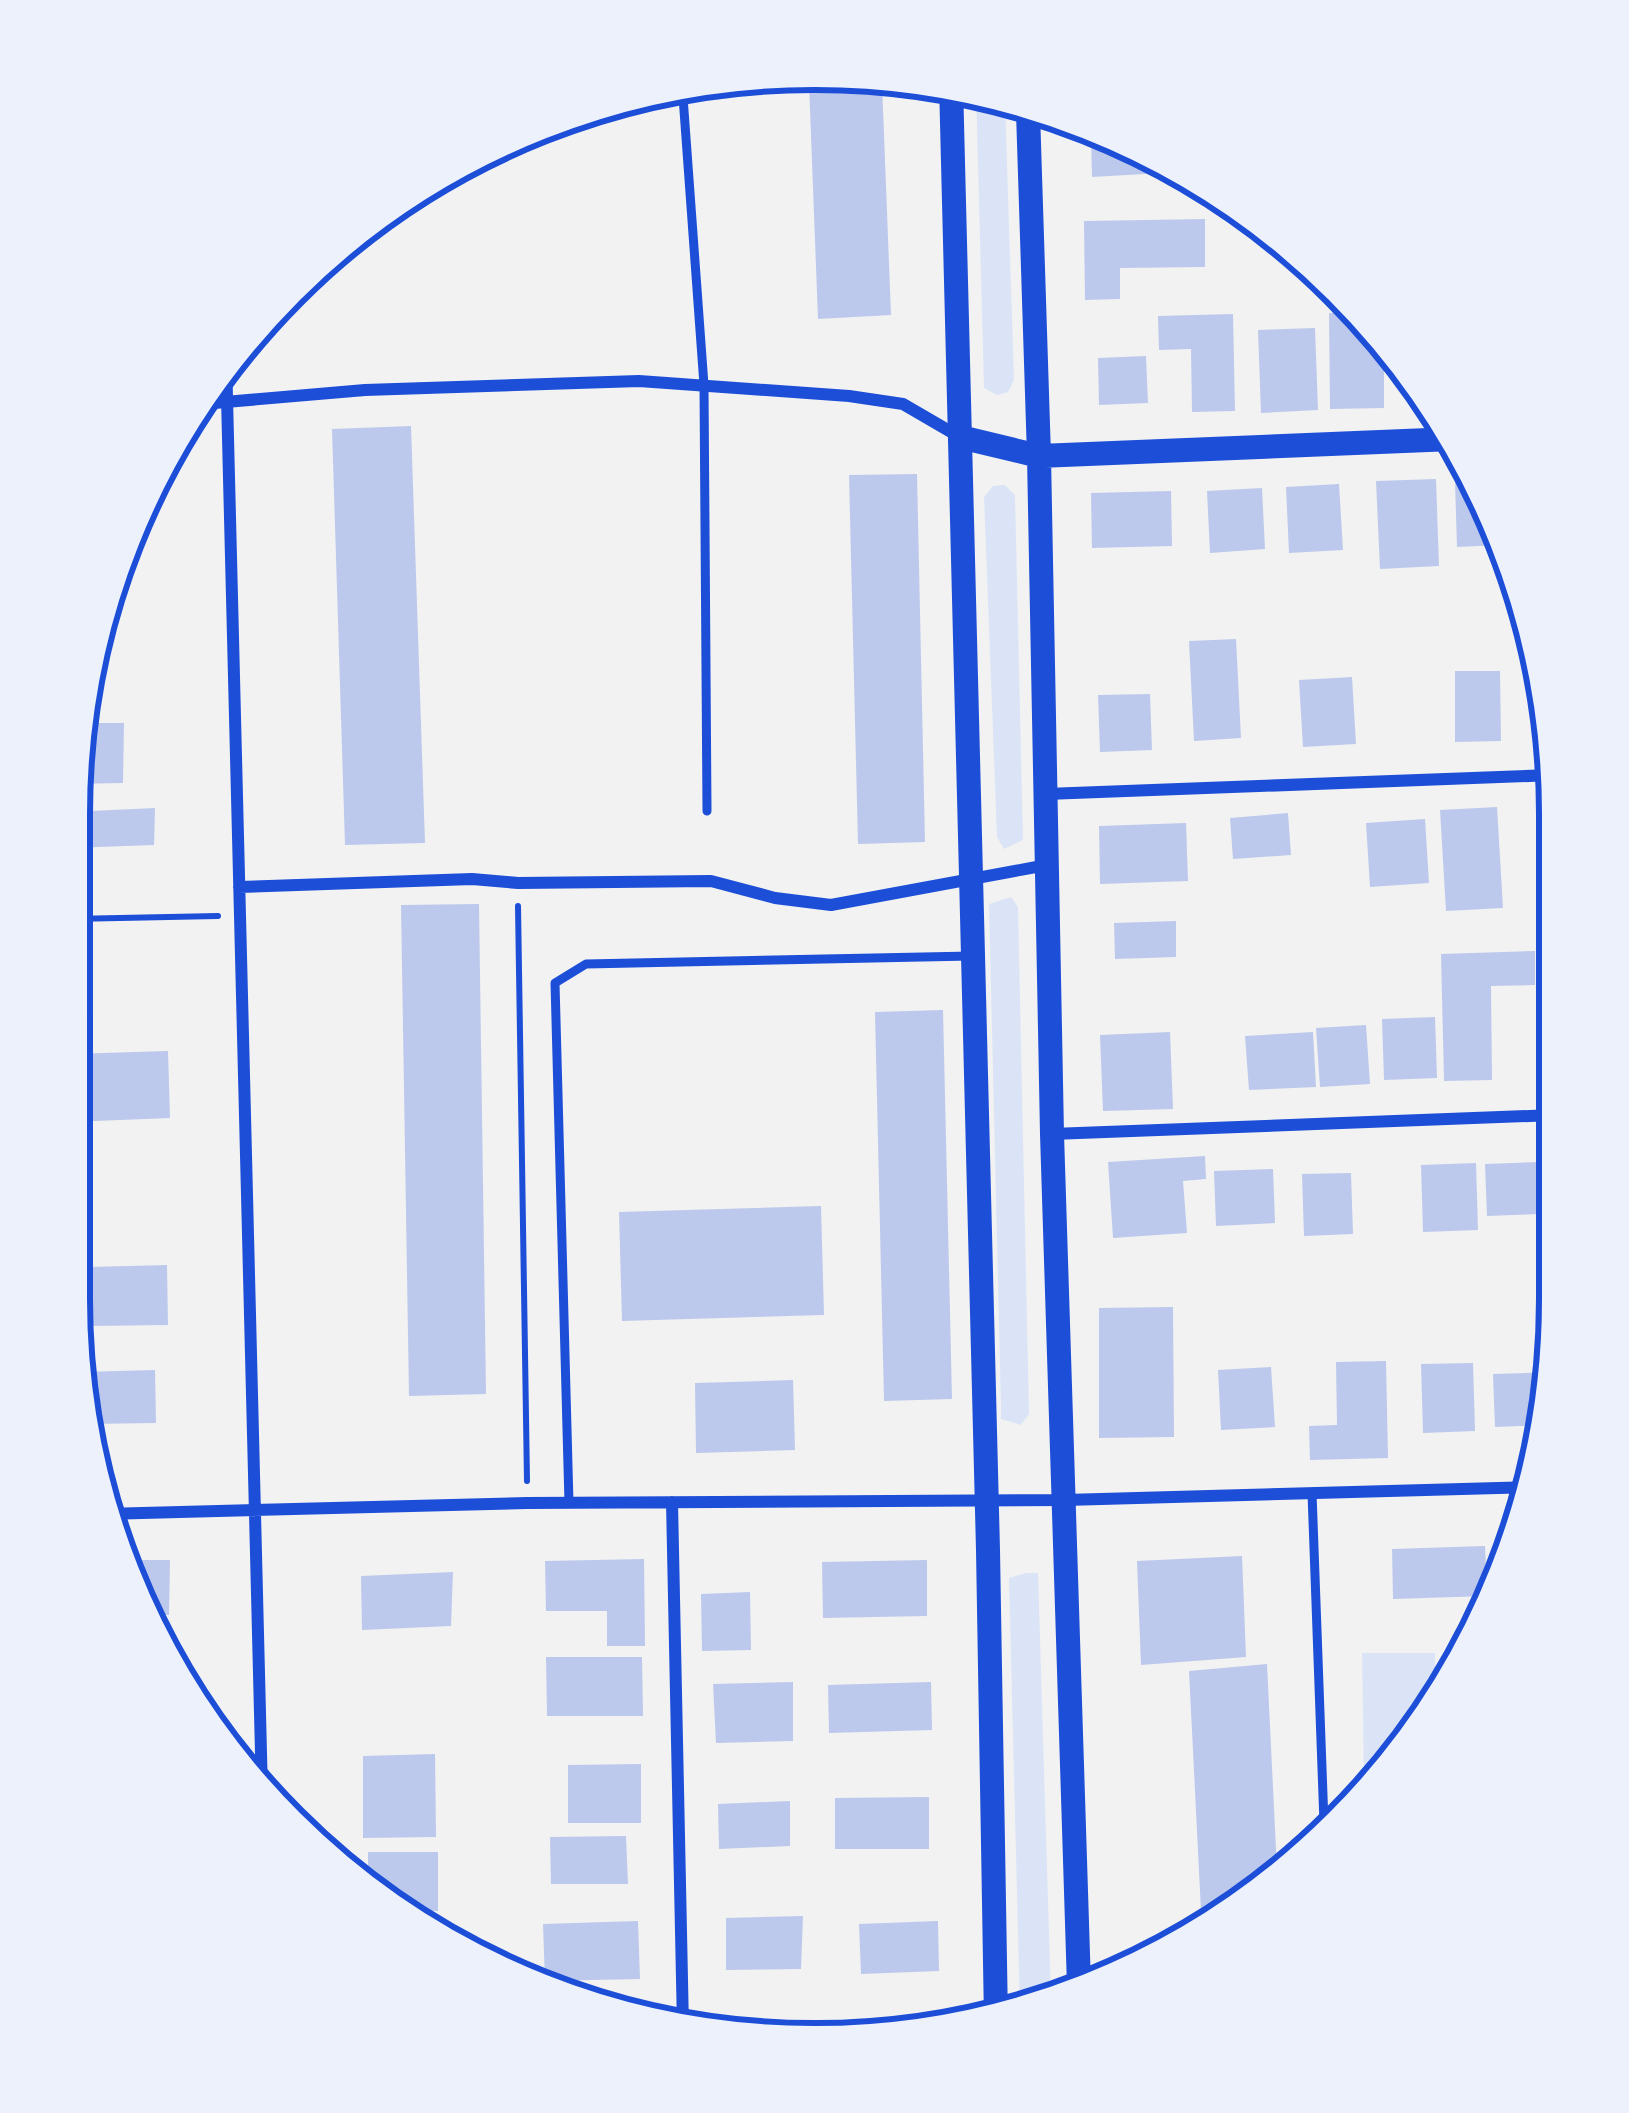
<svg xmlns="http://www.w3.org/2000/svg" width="1629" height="2113" viewBox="0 0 1629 2113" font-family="'Exo 2',sans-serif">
<rect width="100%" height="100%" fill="#f2f2f2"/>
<!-- green -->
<path fill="#dbe4f7" d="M976 90 1005 102 1014 380 1008 392 997 395 984 388Z
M1005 485 1015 495 1023 840 1004 849 997 837 984 497 993 486Z
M1011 897 1018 907 1029 1414 1021 1425 1001 1419V1409L989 904Z
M1026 1573H1038L1051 1999 1020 2013 1009 1578Z
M1362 1653H1435L1436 1709 1364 1782Z"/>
<!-- building -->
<path fill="#bdc9ec" d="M809 83H882L891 315 818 319Z
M1091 137 1162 167V173L1092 177Z
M1205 219V267L1120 268V299L1085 300 1084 221Z
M1329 313H1347L1384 350V408L1330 409Z
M1233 314 1235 411 1192 412 1191 349 1159 350 1158 316Z
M1315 328 1318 410 1261 413 1258 330Z
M1146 356 1148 403 1099 405 1098 358Z
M411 426 425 843 345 845 332 429Z
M917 474 925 842 858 844 849 475Z
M1436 479 1439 566 1380 569 1376 481Z
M1455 482H1475L1499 531V545L1457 547Z
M1339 484 1343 550 1289 553 1286 487Z
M1262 488 1265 549 1210 553 1207 491Z
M1171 491 1172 546 1092 548 1091 493Z
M1236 639 1241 738 1194 741 1189 641Z
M1455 671H1500L1501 741 1455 742Z
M1352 677 1356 744 1303 747 1299 680Z
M1150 694 1152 750 1100 752 1098 695Z
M78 723H124L123 783 71 784Z
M1497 807 1503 908 1446 911 1440 810Z
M155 808 154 845 70 848V812Z
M1288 813 1291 855 1233 859 1230 818Z
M1425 819 1429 883 1370 887 1366 823Z
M1186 823 1188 881 1100 884 1099 826Z
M479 904 486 1394 409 1396 401 905Z
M1176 921V957L1115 959 1114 923Z
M1535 951V985L1491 986 1492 1080 1444 1081 1441 954Z
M943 1010 952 1399 884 1401 875 1012Z
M1435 1017 1437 1078 1384 1080 1382 1019Z
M1366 1025 1370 1084 1320 1087 1316 1028Z
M1170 1032 1173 1109 1103 1111 1100 1035Z
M1313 1032 1316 1087 1249 1090 1245 1036Z
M168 1051 170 1118 70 1122V1054Z
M1205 1156 1206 1179 1183 1181 1187 1233 1113 1238 1108 1162Z
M1539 1162 1540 1214 1487 1216 1485 1164Z
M1476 1163 1478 1230 1423 1232 1421 1165Z
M1273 1169 1275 1223 1216 1226 1214 1171Z
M1351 1173 1353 1234 1304 1236 1302 1174Z
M821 1206 824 1315 622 1321 619 1212Z
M167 1265 168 1325 90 1326 89 1267Z
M1173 1307 1174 1437 1099 1438V1308Z
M1386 1361 1388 1458 1310 1460 1309 1426 1337 1425 1336 1362Z
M1473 1363 1475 1431 1423 1433 1421 1364Z
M1271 1367 1275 1427 1221 1430 1218 1370Z
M155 1370 156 1423 86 1424 79 1372Z
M1554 1372V1396L1547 1425 1495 1427 1493 1374Z
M793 1380 795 1450 696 1453 695 1383Z
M1485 1546 1487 1596 1393 1599 1392 1549Z
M1242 1556 1246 1657 1141 1665 1137 1561Z
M644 1559 645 1646H607V1611H546L545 1561Z
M123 1560H170L169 1615H146Z
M927 1560V1616L823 1618 822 1562Z
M453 1572 451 1626 362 1630 361 1576Z
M750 1592 751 1650 702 1651 701 1594Z
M546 1657H642L643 1716H547Z
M1267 1664 1277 1870 1228 1919 1202 1931 1189 1671Z
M793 1682V1741L716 1743 713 1684Z
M931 1682 932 1730 829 1733 828 1685Z
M435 1754 436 1837 363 1838V1756Z
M641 1764V1823H568V1765Z
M929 1797V1849H835V1798Z
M790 1801V1846L719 1849 718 1804Z
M626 1836 628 1884H551L550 1837Z
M368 1852H438V1911L398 1910 368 1887Z
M803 1916 801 1969 726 1970V1918Z
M638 1921 640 1979 545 1981 543 1924Z
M938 1921 939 1971 861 1974 859 1924Z
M644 2004 645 2022 622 2019 590 2005Z
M862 2025H939L940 2028 862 2038Z"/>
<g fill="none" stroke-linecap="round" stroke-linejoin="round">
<!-- path -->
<path stroke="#1d4ed8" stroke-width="6" d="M518 906 527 1481
M70 919 218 916"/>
<!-- service -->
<path stroke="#1d4ed8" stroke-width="9" d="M682 83 704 385 707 811
M1312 1493 1324 1823
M569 1503 555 983 586 964 972 956"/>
<!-- minor -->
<path stroke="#1d4ed8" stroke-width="12" d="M226 358 262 1793
M202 404 365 390 639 381 849 396 903 404 958 436
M1046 794 1554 775
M239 887 472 879 518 883 711 881 775 898 831 905 1047 865
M1052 1134 1554 1115
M672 1502 683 2027
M104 1514 527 1503 1065 1500 1532 1487"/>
<!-- secondary -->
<path stroke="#1d4ed8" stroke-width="24" d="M951 83 988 1550 996 2020
M1028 112 1039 456 1052 1134 1079 1986
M960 437 1039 456 1453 439"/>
</g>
<!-- crop -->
<path d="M0 0H1629V2113H0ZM814 90H815A724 724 0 0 1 1539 814V1299A724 724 0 0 1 815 2023H814A724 724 0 0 1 90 1299V814A724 724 0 0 1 814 90Z" fill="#edf1fc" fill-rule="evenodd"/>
<path fill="none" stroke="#1d4ed8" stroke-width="6" d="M814 90H815A724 724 0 0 1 1539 814V1299A724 724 0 0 1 815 2023H814A724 724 0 0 1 90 1299V814A724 724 0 0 1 814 90Z"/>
</svg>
